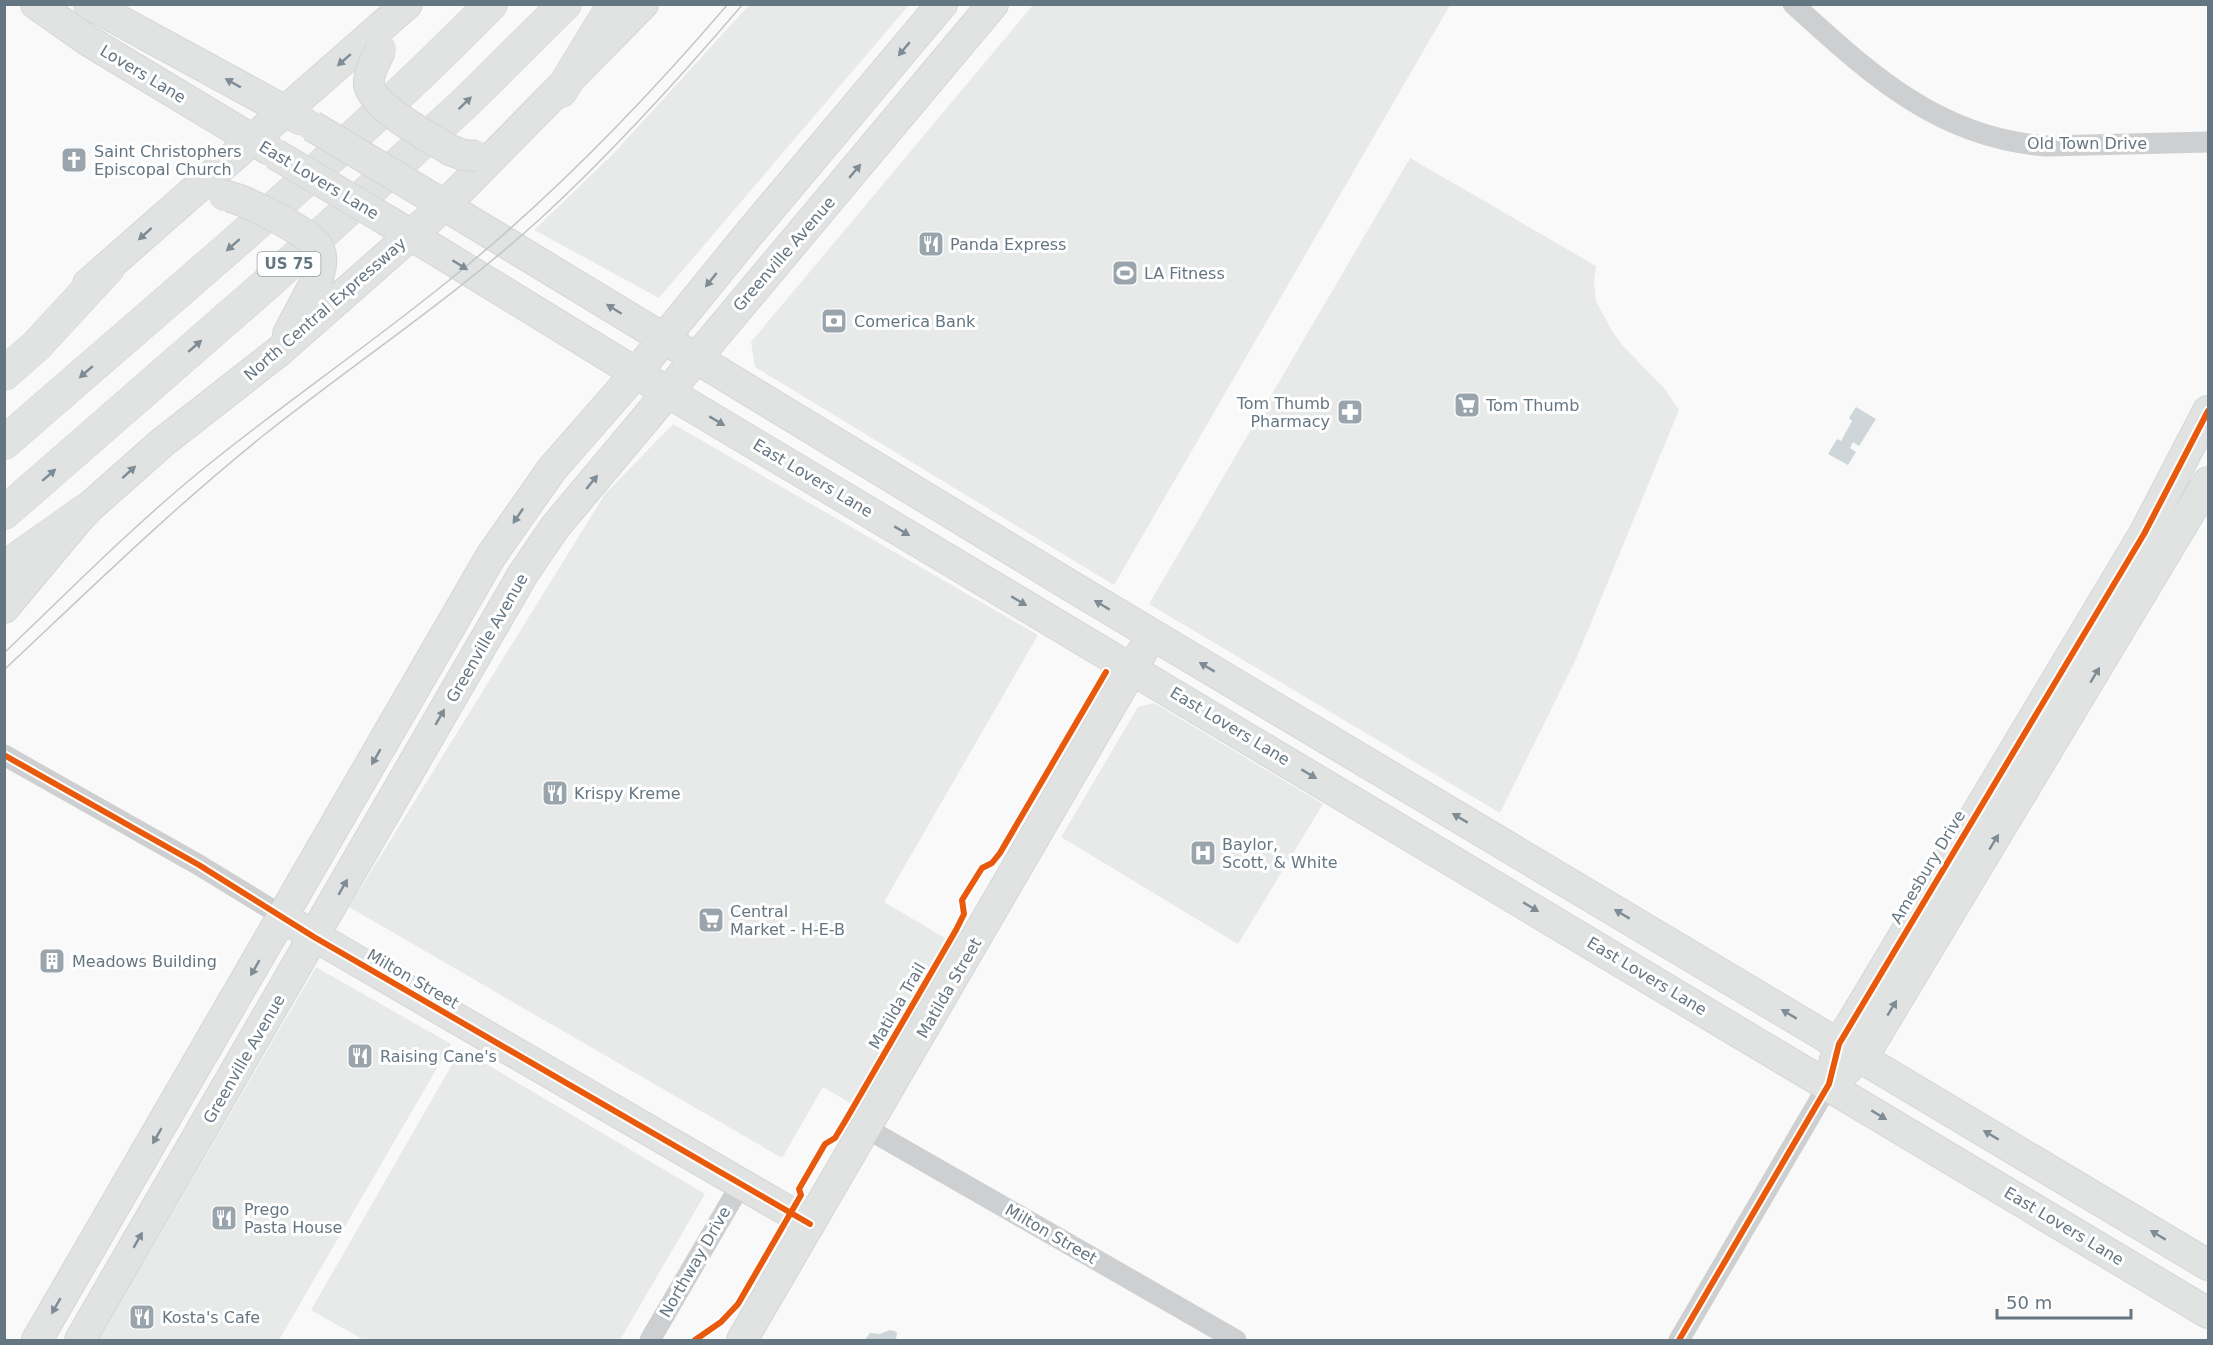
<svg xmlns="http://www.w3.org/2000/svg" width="2213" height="1345" viewBox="0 0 2213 1345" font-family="'DejaVu Sans',sans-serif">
<rect width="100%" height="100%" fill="#f9f9f9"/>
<!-- built -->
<path fill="#e8e9e9" d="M749 5H909L659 298 534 230 615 152Z
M1033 5H1450L1114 585 755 367 751 342Z
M1410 158 1596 266 1594 282 1596 301 1612 331 1622 345 1665 389 1679 410 1576 659 1500 813 1149 604Z
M673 424 1038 635 884 902 950 941 855 1106 823 1087 782 1158 349 907 605 494Z
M1154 703 1323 804 1238 944 1061 837 1138 707Z
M316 967 451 1044 279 1340H98Z
M461 1049 705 1194 620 1340H364L311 1310Z"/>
<!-- water -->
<path fill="#ced6d9" d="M1856 407 1876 419 1859 446 1853 442 1850 448 1856 452 1848 465 1828 454 1837 439 1841 441 1852 421 1849 418Z
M890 1330 897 1332 896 1340H865L870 1333 880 1334Z"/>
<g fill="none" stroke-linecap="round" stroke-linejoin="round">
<!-- secondary casing -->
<g stroke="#d5d6d7" stroke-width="32">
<path id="secondary" d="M36 4 87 40 268 149
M89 4 300 119
M424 193 1071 586 2208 1265
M388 221 636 373 2208 1313
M88 284 407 4
M288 334 318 277
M4 608 85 511 163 442 278 352 445 205 643 4
M299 927 810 1224
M1834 1064 1839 1044 2144 534 2208 411
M1845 1071 1860 1057 1872 1042 2208 482
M37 1340 491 556 552 469 636 373 748 235 942 4
M80 1340 523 574 555 527 993 4
M742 1340 1142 652"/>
</g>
<!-- highway casing -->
<g stroke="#d5d6d6" stroke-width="34">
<path id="highway" d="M561 91 614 4
M4 374 36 346 108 268
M4 443C168 299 338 160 491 4
M4 513 270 281 464 104 565 4
M4 568 85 511"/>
</g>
<!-- street -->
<path stroke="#cecfd0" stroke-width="21" d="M1793 4C1869 73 1939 139 2047 146L2208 142
M4 755 199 865 284 917
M866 1128 1236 1340
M650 1340 741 1184
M1679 1340 1829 1084"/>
<!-- secondary -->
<use href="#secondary" stroke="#e1e2e2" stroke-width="30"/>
<!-- highway -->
<use href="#highway" stroke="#e1e2e2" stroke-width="33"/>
<!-- tram -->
<path stroke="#c3c5c6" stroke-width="1.5" d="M4 653C68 592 130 529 198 473 282 404 373 343 458 273 556 193 645 101 728 4
M4 670C89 590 173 508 264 435 356 362 453 298 540 219 613 152 679 79 743 4"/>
<!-- secondary-bridge casing -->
<g stroke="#d5d6d7" stroke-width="32" stroke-linecap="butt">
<path id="secondary-bridge" d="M381 49C376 60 368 72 369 84 372 108 430 137 450 150L463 155 477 156
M312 126 424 193
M275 154 388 221
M224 196C238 195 309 233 317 245 323 255 322 266 318 277"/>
</g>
<!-- secondary-bridge -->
<use href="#secondary-bridge" stroke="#e1e2e2" stroke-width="30"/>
<!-- cycleway casing -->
<g stroke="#fff" stroke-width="10">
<path id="cycleway" d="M4 755 199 865 314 937 810 1224
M695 1340 721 1322 738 1304 801 1195 799 1189 825 1144 835 1138 847 1118 956 930 964 914 962 900 982 868 992 863 1000 853 1106 672
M1679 1340 1829 1084 1839 1044 2144 534 2208 411"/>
</g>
<!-- cycleway -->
<use href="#cycleway" stroke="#e8590c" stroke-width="6"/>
</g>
<!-- one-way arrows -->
<defs><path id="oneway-solid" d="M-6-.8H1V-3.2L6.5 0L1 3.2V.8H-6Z" transform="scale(1.5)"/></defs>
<g fill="#7e8c96">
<use href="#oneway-solid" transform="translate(904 49) rotate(130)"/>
<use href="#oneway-solid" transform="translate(344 60) rotate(139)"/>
<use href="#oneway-solid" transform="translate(233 83) rotate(-151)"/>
<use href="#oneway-solid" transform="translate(465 103) rotate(-44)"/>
<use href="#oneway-solid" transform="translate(855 171) rotate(-50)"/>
<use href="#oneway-solid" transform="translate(145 234) rotate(138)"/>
<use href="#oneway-solid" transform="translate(233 245) rotate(139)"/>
<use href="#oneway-solid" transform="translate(460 265) rotate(32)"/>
<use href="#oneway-solid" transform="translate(711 280) rotate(129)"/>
<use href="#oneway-solid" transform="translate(614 309) rotate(-148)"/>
<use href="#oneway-solid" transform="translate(195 346) rotate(-41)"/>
<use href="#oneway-solid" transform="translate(86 372) rotate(139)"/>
<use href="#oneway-solid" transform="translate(717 421) rotate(31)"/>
<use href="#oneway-solid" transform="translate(129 472) rotate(-42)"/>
<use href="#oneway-solid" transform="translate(49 475) rotate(-41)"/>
<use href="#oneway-solid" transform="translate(592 482) rotate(-51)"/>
<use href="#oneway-solid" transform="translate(518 516) rotate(124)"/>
<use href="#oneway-solid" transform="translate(902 531) rotate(31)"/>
<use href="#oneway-solid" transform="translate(1019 601) rotate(31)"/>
<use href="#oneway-solid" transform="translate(1102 605) rotate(-149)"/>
<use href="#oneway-solid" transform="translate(1207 667) rotate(-149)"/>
<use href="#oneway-solid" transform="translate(2095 675) rotate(-59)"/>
<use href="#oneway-solid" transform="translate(440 717) rotate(-60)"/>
<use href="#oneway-solid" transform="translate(376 757) rotate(120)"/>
<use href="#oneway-solid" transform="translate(1309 774) rotate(31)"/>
<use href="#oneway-solid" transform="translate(1460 818) rotate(-149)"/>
<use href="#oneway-solid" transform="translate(1994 842) rotate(-59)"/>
<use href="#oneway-solid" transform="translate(343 887) rotate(-60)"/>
<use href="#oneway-solid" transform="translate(1531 907) rotate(31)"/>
<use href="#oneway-solid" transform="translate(1622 914) rotate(-149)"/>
<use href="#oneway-solid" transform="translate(255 968) rotate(120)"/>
<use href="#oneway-solid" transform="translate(1892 1008) rotate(-59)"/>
<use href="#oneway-solid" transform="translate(1789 1014) rotate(-149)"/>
<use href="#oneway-solid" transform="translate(1879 1115) rotate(31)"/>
<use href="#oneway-solid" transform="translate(1991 1135) rotate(-149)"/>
<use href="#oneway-solid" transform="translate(157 1136) rotate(120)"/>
<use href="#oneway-solid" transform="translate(2158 1235) rotate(-149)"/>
<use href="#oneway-solid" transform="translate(138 1240) rotate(-60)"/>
<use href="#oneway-solid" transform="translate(56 1306) rotate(120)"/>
</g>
<!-- icons -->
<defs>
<g id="church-square" transform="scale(1.35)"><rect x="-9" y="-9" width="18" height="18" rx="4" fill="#99a4ac" stroke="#fff"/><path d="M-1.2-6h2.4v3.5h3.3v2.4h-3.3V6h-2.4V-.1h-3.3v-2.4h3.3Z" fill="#fff"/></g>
<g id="restaurant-square" transform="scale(1.35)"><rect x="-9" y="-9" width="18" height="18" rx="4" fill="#99a4ac" stroke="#fff"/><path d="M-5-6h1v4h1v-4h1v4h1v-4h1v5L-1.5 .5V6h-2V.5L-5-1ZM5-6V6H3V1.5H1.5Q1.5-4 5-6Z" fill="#fff"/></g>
<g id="stadium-square" transform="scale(1.35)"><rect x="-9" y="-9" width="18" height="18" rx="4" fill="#99a4ac" stroke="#fff"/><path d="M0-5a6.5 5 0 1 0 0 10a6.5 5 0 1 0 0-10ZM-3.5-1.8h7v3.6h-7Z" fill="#fff"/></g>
<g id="bank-square" transform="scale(1.35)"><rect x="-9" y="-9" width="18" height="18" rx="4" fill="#99a4ac" stroke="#fff"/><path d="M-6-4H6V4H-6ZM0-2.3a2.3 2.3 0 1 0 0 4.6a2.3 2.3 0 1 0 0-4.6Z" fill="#fff"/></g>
<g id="supermarket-square" transform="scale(1.35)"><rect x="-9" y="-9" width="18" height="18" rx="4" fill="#99a4ac" stroke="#fff"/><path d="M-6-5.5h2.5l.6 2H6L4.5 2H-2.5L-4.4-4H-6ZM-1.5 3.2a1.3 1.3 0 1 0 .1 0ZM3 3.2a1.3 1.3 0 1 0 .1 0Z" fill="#fff"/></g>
<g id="pharmacy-square" transform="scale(1.35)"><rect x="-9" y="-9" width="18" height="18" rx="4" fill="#99a4ac" stroke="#fff"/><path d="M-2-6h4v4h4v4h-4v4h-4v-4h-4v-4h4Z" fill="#fff"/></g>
<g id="hospital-square" transform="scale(1.35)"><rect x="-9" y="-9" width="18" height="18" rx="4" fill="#99a4ac" stroke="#fff"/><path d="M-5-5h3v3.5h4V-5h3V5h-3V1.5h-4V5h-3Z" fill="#fff"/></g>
<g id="building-square" transform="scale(1.35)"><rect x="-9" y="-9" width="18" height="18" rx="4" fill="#99a4ac" stroke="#fff"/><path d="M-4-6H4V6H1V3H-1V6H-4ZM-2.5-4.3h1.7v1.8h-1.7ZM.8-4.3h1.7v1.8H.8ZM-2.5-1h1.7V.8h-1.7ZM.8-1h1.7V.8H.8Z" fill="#fff"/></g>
</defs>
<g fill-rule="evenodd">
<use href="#church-square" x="74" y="160"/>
<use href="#restaurant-square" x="931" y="244"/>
<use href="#stadium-square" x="1125" y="273"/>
<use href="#bank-square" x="834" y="321"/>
<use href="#supermarket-square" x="1467" y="405"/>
<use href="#pharmacy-square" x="1350" y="412"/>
<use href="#restaurant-square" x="555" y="793"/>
<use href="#hospital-square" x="1203" y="853"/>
<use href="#supermarket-square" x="711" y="920"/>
<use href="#building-square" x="52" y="961"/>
<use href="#restaurant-square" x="360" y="1056"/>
<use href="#restaurant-square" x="224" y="1218"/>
<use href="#restaurant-square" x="142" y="1317"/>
</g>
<g text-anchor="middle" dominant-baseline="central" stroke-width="6" stroke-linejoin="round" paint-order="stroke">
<!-- shield labels -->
<rect fill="#fff" stroke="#939fa8" stroke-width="1.5" x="257.5" y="252" width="63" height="24" rx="4.5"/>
<g font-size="15" font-weight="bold" fill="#657683">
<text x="289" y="264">US 75</text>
</g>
<!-- street labels -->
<g font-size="16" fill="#657683" stroke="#fff">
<text transform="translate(143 74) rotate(31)">Lovers Lane</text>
<text x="2087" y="143">Old Town Drive</text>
<text transform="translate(319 180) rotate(31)">East Lovers Lane</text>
<text transform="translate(784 254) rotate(-49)">Greenville Avenue</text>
<text transform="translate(325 309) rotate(-41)">North Central Expressway</text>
<text transform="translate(813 478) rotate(31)">East Lovers Lane</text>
<text transform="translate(487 638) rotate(-60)">Greenville Avenue</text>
<text transform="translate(1230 726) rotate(31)">East Lovers Lane</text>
<text transform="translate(1928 867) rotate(-59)">Amesbury Drive</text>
<text transform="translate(1647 976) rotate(31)">East Lovers Lane</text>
<text transform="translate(413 979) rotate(30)">Milton Street</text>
<text transform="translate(949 988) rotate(-60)">Matilda Street</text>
<text transform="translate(897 1006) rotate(-60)">Matilda Trail</text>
<text transform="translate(244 1059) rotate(-60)">Greenville Avenue</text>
<text transform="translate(2064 1226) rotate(31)">East Lovers Lane</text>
<text transform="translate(1051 1234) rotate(30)">Milton Street</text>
<text transform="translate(695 1262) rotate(-60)">Northway Drive</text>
</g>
<!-- poi labels -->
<g font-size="16" fill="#657683" stroke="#fff" text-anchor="start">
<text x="94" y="151">Saint Christophers<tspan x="94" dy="18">Episcopal Church</tspan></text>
<text x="950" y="244">Panda Express</text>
<text x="1144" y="273">LA Fitness</text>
<text x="854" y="321">Comerica Bank</text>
<text x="1330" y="403" text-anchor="end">Tom Thumb<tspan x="1330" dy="18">Pharmacy</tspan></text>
<text x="1486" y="405">Tom Thumb</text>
<text x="574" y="793">Krispy Kreme</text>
<text x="1222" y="844">Baylor,<tspan x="1222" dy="18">Scott, &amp; White</tspan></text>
<text x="730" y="911">Central<tspan x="730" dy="18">Market - H-E-B</tspan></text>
<text x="72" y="961">Meadows Building</text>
<text x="380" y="1056">Raising Cane's</text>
<text x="244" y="1209">Prego<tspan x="244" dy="18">Pasta House</tspan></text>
<text x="162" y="1317">Kosta's Cafe</text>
</g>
</g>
<!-- border -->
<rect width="2213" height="1345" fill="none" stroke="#657683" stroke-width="12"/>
<!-- scale -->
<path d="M1997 1309v9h134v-9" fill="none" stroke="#657683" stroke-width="3"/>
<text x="2006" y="1309" font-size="18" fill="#657683" stroke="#ffffff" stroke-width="4.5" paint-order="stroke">50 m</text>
</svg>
